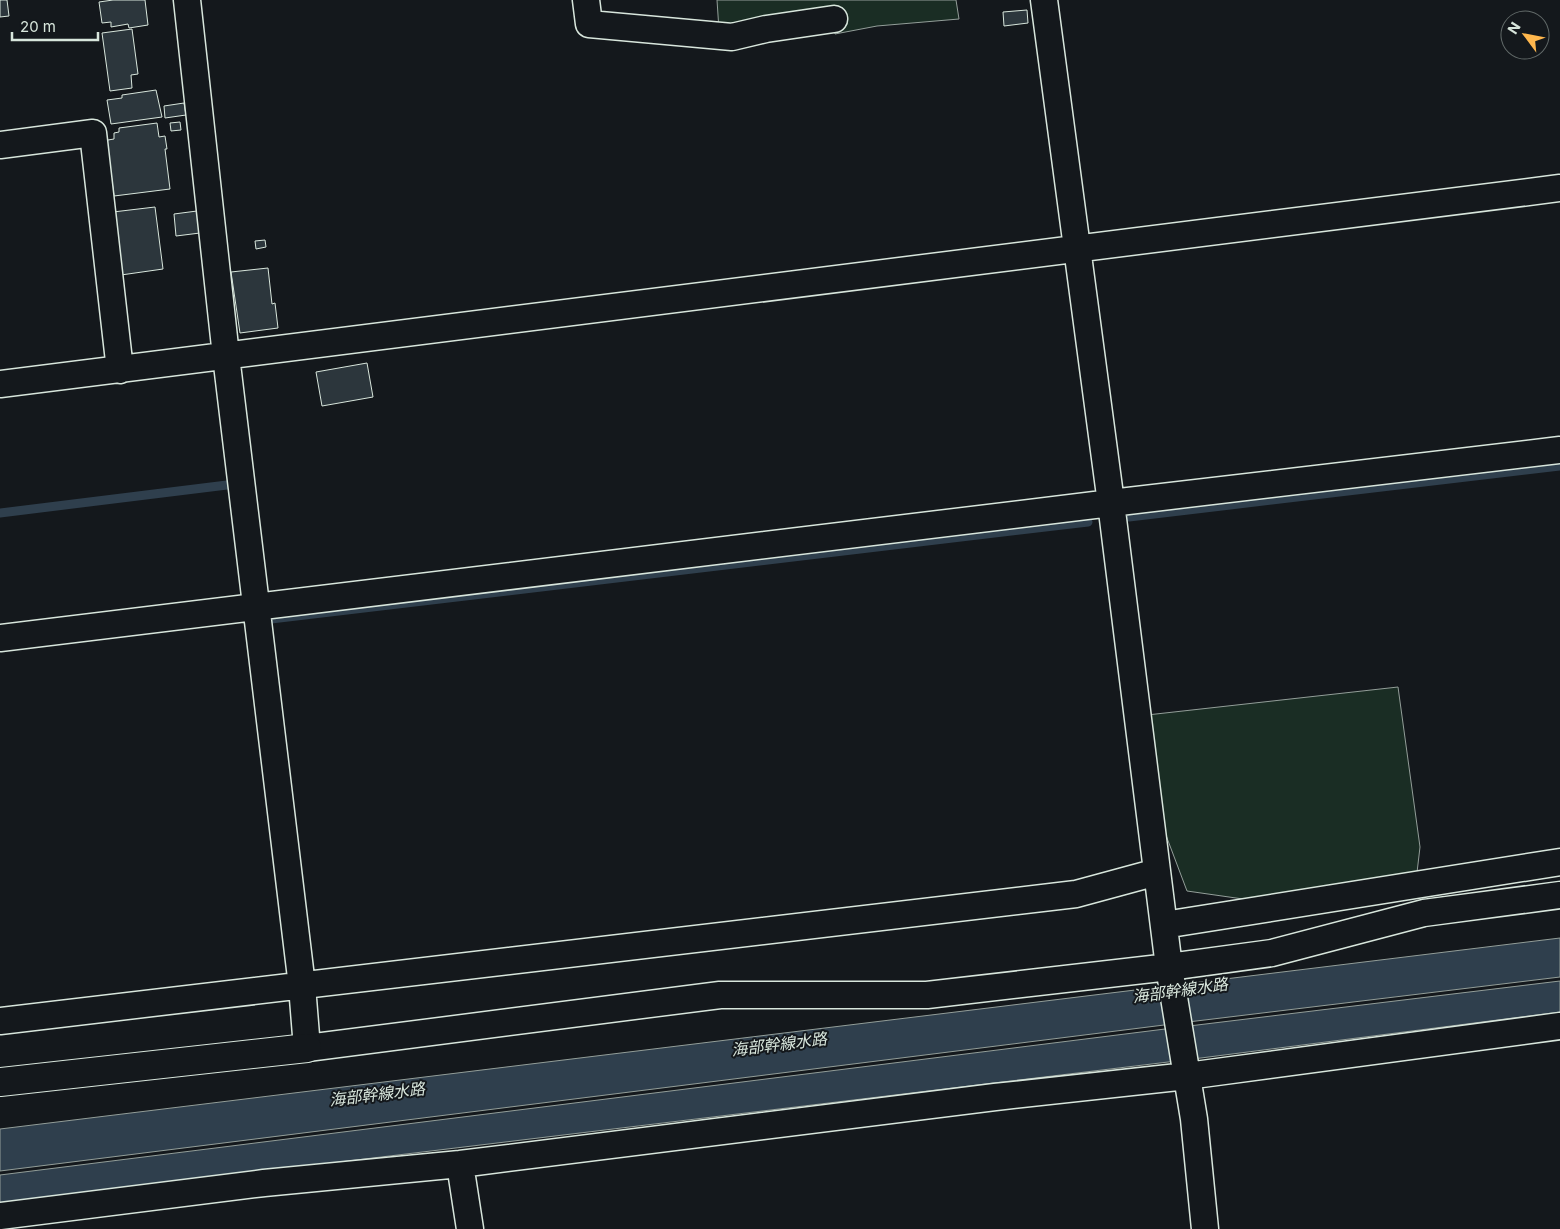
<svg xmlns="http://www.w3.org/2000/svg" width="1560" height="1229" viewBox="0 0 1560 1229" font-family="Inter,'Noto Sans JP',sans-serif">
<rect width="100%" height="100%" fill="#14181c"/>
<!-- green -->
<path fill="#1a2d24" stroke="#939e99" d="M717 0H956L959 19 877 26 835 34 833 12 719 30Z
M1398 687 1420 847 1416 881 1264 902 1187 891 1164 830 1147 715Z"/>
<!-- water -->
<path fill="#2f3f4d" stroke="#939e99" d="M1560 938V977L1188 1022 0 1171V1129Z
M1560 981V1012L1193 1059 0 1203V1175L1189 1026Z"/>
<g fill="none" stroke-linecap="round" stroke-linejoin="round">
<!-- stream -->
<path stroke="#2f3f4d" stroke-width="9" d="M0 513 227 485
M1129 517 1560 466
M271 619 1088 522"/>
</g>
<!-- building -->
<path fill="#2c363c" stroke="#d8e6dc" d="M0 0H7L9 16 0 17Z
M113 0H145L148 25 129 28 128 24 111 27V22L102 23 99 2Z
M1027 10 1028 23 1004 26 1003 12Z
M132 29 138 74 131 75 132 88 110 91 102 33Z
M156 90 162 117 111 124 107 100 122 98V95Z
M184 103 186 115 165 118 164 106Z
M180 122 181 130 171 131 170 123Z
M157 123 159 137 165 136 167 149H165L170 189 114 196 111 174 106 175 102 141 114 139V133L119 132V128Z
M155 207 163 269 121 275 113 212Z
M197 211 200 233 176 236 174 214Z
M265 240 266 247 256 249 255 241Z
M268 268 272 304 275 303 278 328 240 333 231 272Z
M367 363 373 397 322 406 316 372Z"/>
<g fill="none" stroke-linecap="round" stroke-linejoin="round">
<!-- minor casing -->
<g stroke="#d8e6dc" stroke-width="29">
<path id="minor" d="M187 0 226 356 302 986 307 1048 720 995H927L1169 967 1272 953 1424 913 1560 895
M586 0 589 24 732 37 766 29 834 19
M1044 0 1111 503 1169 967 1194 1119 1205 1229
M0 145 93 133 120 370
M0 384 1560 188
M0 638 1111 503 1560 450
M1164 925 1560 862
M0 1021 1076 894 1157 872
M460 1164 470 1229
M0 1216 264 1183 460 1164 995 1097 1187 1076 1560 1026"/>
</g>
<!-- tertiary casing -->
<g stroke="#d8e6dc" stroke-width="30">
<path id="tertiary" d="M0 1082 307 1048"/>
</g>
<!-- minor -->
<use href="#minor" stroke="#14181c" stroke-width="26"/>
<!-- tertiary -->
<use href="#tertiary" stroke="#14181c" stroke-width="28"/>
</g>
<g text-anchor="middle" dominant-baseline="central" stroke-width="4" stroke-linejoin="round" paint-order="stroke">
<!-- water labels -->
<g font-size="16" font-style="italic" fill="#d8e6dc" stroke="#14181c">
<text transform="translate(1180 990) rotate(-8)">海部幹線水路</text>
<text transform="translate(779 1044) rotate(-7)">海部幹線水路</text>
<text transform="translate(377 1094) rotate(-7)">海部幹線水路</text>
</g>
</g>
<!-- north arrow -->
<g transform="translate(1525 35) rotate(302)"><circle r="24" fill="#14181c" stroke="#626a69"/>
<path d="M0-4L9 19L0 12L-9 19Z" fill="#ffb74d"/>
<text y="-8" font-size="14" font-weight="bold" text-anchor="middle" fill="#d8e6dc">N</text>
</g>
<!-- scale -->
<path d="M12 32v8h86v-8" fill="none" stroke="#d8e6dc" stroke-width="2.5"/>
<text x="20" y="32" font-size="15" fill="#d8e6dc" stroke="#14181c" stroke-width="4" paint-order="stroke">20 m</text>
</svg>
